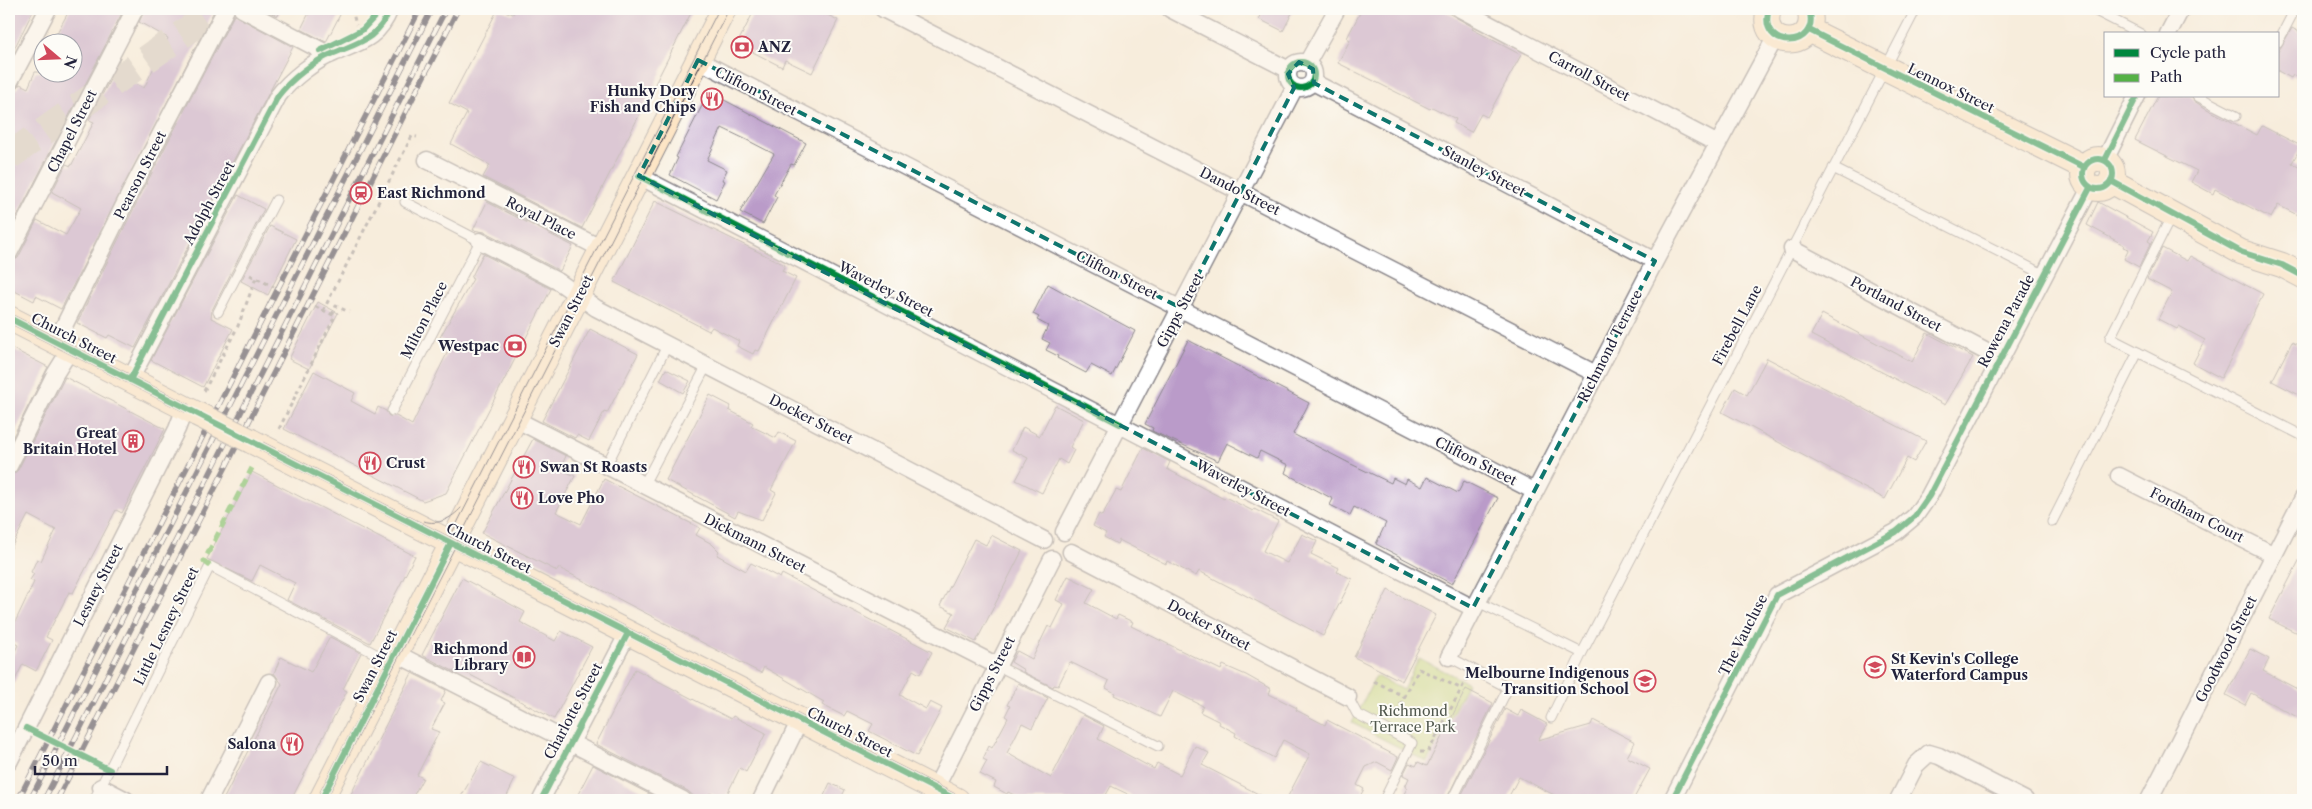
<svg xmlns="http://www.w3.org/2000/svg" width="2312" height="809" viewBox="0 0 2312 809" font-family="'Libre Caslon Text',serif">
<rect width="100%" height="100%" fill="#fdfcf7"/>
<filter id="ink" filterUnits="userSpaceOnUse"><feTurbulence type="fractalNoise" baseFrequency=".02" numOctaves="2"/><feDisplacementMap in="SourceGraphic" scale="10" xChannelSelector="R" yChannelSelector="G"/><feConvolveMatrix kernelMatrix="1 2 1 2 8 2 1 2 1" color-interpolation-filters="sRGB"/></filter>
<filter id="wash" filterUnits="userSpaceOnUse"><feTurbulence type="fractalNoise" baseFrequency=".0096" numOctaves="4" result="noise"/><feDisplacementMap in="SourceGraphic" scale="20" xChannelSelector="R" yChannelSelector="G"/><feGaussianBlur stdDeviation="1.12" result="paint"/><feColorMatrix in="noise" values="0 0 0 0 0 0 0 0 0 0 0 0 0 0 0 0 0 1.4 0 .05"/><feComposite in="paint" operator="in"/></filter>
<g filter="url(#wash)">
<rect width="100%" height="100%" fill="#f7eddc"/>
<!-- green -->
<path fill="#bed67a" stroke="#707c5a" d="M1419 658 1468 683 1427 762 1352 723 1376 676 1403 690Z"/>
<g id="blocks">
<!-- building -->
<path fill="#ba9bc9" d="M9 9H34L9 59Z
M70 9H124L9 232V93L15 91 20 84 28 88 35 72H72V42H52Z
M145 9H215L61 309 36 296 34 301 9 288V263L18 258 37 220 66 235 81 208 52 192 66 164 71 166 94 122 89 120 114 72 144 88 168 38 139 22Z
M263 9H281L278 16Z
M311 9H343L326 42 301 29Z
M498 9 513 14 516 9H693L582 228 483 177 490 165 451 144 467 113 449 103Z
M755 9H815L838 20 812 73 785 60 782 67 737 44Z
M1265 9H1294L1283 31 1259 19Z
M1362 9H1441L1473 27 1472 29 1521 55 1487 117 1481 114 1471 132 1454 123 1456 119 1432 107 1430 109 1338 63 1350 40 1347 38Z
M234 15 293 47 135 348 109 335 107 338 77 323 142 192Z
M2292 28 2303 34V63L2296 77 2293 75 2291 78 2278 71V52Z
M709 92 806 143 794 165 791 164 774 195 777 197 763 224 740 212 774 154 747 140 722 128 707 160 727 170 722 180 725 181 716 199 670 175 678 158 676 157Z
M2158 96H2191L2194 101 2207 109 2257 135 2262 126 2301 146 2292 163 2303 170V218L2278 205 2271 218 2215 189 2213 194 2191 182 2197 171 2135 140Z
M238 195 264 209 212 310 211 318 233 329 203 387 151 360Z
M655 201 785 265 782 271 796 278 759 351 755 350 753 354 737 346 739 341 712 327 709 331 614 282Z
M487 202 573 246 560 271 485 232 473 230Z
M2098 202 2153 232 2148 241 2151 243 2139 267 2124 259 2129 249 2123 247 2124 245 2087 225Z
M270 226 296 239 268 295 241 281Z
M2162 248 2187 261 2190 256 2263 294 2221 378 2193 363 2205 340 2179 326 2177 329 2158 319 2172 292 2147 279Z
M483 254 551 289 446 493 423 501 284 429 314 371 355 393 351 401 375 414 378 407 386 411 389 416H396L412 425 451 345 439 339 473 279 471 278Z
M1048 284 1135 331 1112 376 1091 365 1086 373 1057 358 1058 356 1046 350 1050 343 1042 339 1048 326 1037 320 1039 317 1033 314Z
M318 302 338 313 309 369 289 359Z
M1822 314 1912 362 1927 333 1973 357 1945 405 1811 335Z
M590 329 638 354 607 413 604 412 589 441 577 435 575 438 542 421Z
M1188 340 1309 403 1293 434 1351 464 1391 483 1393 478 1405 484 1407 479 1422 487 1427 477 1458 493 1464 481 1498 498 1452 584 1376 544 1386 523 1354 507 1350 515 1330 505 1333 499 1285 473 1288 465 1260 451 1257 458 1227 443 1218 461 1152 431 1153 428 1145 424Z
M2292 342 2303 348V397L2272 381Z
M9 347 48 367 9 444Z
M1767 358 1926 441 1914 462 1907 458 1885 499 1722 412 1735 388 1747 395Z
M666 369 690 381 683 393 660 380Z
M65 377 165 429 122 513 116 510 73 593 69 592 46 637 52 640 36 671 23 664 9 692V663L18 645 9 640V635L34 582 30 580 34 574 31 572 37 559 41 561 56 530 28 515 9 552V476L18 470Z
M710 395 731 406 729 410 753 423 751 426 776 438 779 432 796 441 771 490 776 493 762 520 738 511 735 517 666 480Z
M1055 405 1084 420 1070 447 1074 450 1067 464 1059 459 1042 493 1016 480 1028 458 1012 450 1023 427 1040 436Z
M533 439 566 456 560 469 575 476 556 512 581 524 604 479 700 528 696 535 712 544 719 551 717 555 746 571 751 563 780 578 782 574 932 652 920 674 913 670 900 695 926 709 930 702 942 708 917 756 869 731 873 724 847 711 844 716 822 705 824 702 764 667 761 673 559 568 557 571 482 533Z
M1143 448 1170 462 1167 469 1224 499 1225 497 1253 511 1254 509 1278 521 1263 551 1287 563 1302 534 1317 541 1311 554 1339 568 1337 572 1352 579 1323 636 1199 571 1196 576 1167 561 1166 564 1119 540 1117 544 1104 537 1106 533 1093 526 1099 514 1102 516 1116 490 1121 492Z
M252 472 415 556 370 643 287 600 295 583 260 565 252 581 207 559Z
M991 535 1022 551 976 642 946 627 954 613 940 606 974 539 986 545Z
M2303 553V636L2269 619Z
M1068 576 1094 589 1086 603 1116 619 1118 615 1133 622 1131 626 1221 670 1223 665 1246 675 1271 689 1269 694 1297 708 1296 710 1325 725 1327 720 1398 757 1392 770 1377 762 1366 767 1357 785 1364 789 1358 800H1286L1310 754 1283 740 1274 758 1235 736 1236 733 1219 724 1220 722 1200 712 1203 706 1173 691 1160 717 1114 695 1115 693 1106 688 1109 681 1070 662 1058 686 1054 685 1053 687 1023 672 1024 670 1011 662 1017 651 1032 659 1048 626 1052 628 1064 604 1056 600Z
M462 578 525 612 520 622 555 641 561 631 592 647 554 719 457 668 455 672 422 655Z
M1388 590 1436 615 1402 681 1354 657Z
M330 637 361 653 343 689 347 691 291 800H223L282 684 274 673 281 657 311 672Z
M2250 649 2269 659 2263 671 2303 692V720L2251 693 2245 705 2226 695Z
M635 669 731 719 733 716 766 733 746 772 740 768 724 800 710 793 706 800H698L688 791 596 744Z
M412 673 446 690 441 701 445 703 431 729 439 732 417 775 423 778 411 800H348Z
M1018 683 1048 698 1032 728 1022 723 1007 753 1051 778 1083 715 1104 726 1098 739 1154 769 1157 763 1180 775 1195 746 1209 753 1202 765 1270 800H1140L1111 786 1103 800H1024L1008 792 1007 794 994 787 996 782 980 774 987 761 983 759 989 746 992 748 1008 718 1005 716 1010 706 1007 705Z
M1466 689 1493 703 1446 800H1401L1407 788 1405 787 1409 778 1403 775 1409 763 1416 766 1418 762 1427 766Z
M1505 709 1518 716 1521 710 1547 724 1538 740 1591 725 1593 720 1635 742 1627 757 1650 769 1633 800H1564L1519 777 1507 800H1459Z
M481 762 515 779 505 800H459Z
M593 765 661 800H575Z
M830 783 845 790 840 800H822Z"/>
</g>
</g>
<g filter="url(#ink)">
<use href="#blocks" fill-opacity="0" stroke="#8c888c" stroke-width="1"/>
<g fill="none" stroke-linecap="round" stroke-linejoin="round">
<!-- highway-tunnel -->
<path stroke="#ccc4bc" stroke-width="28" stroke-dasharray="28 14" stroke-linecap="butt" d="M9 156 218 9"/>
<!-- lane casing -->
<g stroke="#8c888c" stroke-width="11">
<path id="lane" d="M2092 9 2141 34
M2278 42 2295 9
M2197 96 2236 116
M1833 168 2045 275
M2172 215 2110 338 2303 436
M218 312 276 200
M392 411 480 241 405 202
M606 466 668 344
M643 486 707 365
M2052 522 2138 352
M1476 601 1582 653
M1449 657 1503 685 1507 690 1452 800
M996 665 1158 746
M1348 697 1357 714 1412 743 1384 800
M1551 718 1582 653 1916 9
M94 800 210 566 391 662"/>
</g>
<!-- street casing -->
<g stroke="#8c888c" stroke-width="19">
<path id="street" d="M242 9 330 55
M883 9 1596 374
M1170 9 1289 70
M1460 9 1718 144
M2168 34 2181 9
M698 60 1534 491
M1288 75a13 13 0 1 1 26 0a13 13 0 1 1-26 0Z
M1307 63 1337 9
M1313 82 1655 261
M9 83 48 9
M427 160 602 249
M2105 160 2137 96
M639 176 1473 608
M480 241 559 282 596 308 1044 540
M1792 249 2000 359
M9 253 135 9
M56 342 133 187 226 9
M130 380 278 96C290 80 315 60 334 53 360 42 378 39 390 9
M515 419 996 665
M9 466 55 374 70 350
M2119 476 2274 555
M1064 532 1295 87
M1071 552 1348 697
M395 653 683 800
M1449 657 1655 261 1776 36
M9 762 177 429 185 408
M101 787 126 800
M935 789 1052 559
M209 800 269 682
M541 800 628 633
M761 800 800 720
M1672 800 1777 595 1896 532 1915 516 1929 496 2090 188
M1898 800 1916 765 1929 753 1939 756 2025 800
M2149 800 2303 498"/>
</g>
<!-- secondary casing -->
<g stroke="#8c888c" stroke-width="26">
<path id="secondary" d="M1769 9C1756 51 1822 51 1809 9
M1809 30 2084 167
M2083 174a15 15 0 1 1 30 0a15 15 0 1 1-30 0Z
M2111 181 2241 252 2282 265 2303 276
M9 318 197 414
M251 441 957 800
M321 800 724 9"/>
</g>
<!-- path -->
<path stroke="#8c888c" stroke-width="3" stroke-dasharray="4 4" stroke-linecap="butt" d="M352 9 356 25
M250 275 274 287
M323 311 412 136 417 137
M332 315 336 306 349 312
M204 391 238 326 256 278
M279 429 335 316 312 305
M1374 681 1405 697
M1393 719 1419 669 1462 689
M1420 752H1428L1466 680"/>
<!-- lane -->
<use href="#lane" stroke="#fff" stroke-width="9"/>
<!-- street -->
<use href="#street" stroke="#fff" stroke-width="16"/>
<!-- secondary -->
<use href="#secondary" stroke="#fde5c5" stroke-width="24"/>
<!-- tram -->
<path stroke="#22223b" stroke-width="1" d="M9 313 967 800
M9 323 949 800
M424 521C438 526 452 518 461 508
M316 800 719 9
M326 800 729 9"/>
<!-- rail casing -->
<g stroke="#22223b" stroke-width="5.5">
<path id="rail" d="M18 800 420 9
M30 800 432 9
M44 800 446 9
M57 800 458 9"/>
</g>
<!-- rail -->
<use href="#rail" stroke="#fdfcf7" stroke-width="4" stroke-dasharray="11" stroke-linecap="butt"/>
<!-- secondary-bridge casing -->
<g stroke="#8c888c" stroke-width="26" stroke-linecap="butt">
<path id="secondary-bridge" d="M197 414 251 441"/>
</g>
<!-- secondary-bridge -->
<use href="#secondary-bridge" stroke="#fde5c5" stroke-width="24"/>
<!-- quiet -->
<path stroke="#55b146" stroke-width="5" stroke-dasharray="10 5" stroke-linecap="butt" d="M210 566 204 561 252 468"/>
<!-- cycleway casing -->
<g stroke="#fdfcf7" stroke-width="9">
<path id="cycleway" d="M1769 9C1756 51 1822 51 1809 9
M1809 30 2084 167
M320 51 362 30 382 9
M1288 75a13 13 0 1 1 26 0a13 13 0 1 1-26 0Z
M2083 174a15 15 0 1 1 30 0a15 15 0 1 1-30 0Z
M2105 160 2137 96
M639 176 1120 424
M2111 181 2241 252 2282 265 2303 276
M9 318 957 800
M130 380 278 96C290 80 315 60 334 53 360 42 378 39 390 9
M26 728 110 770
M321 800 451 543
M541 800 628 633
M1672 800 1777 595 1896 532 1915 516 1929 496 2090 188"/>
</g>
<!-- cycleway -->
<use href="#cycleway" stroke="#00873e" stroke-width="6"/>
</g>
</g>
<!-- marked area -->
<path d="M0 0H2312V809H0ZM698 60 1181 308 1294 88 1288 74 1299 62 1313 69 1314 83 1655 261 1473 608 639 176Z" fill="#f7eddc" fill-opacity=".55" fill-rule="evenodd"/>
<path fill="none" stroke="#0f766e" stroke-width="4" stroke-dasharray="10 6" stroke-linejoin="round" d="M698 60 1181 308 1294 88 1288 74 1299 62 1313 69 1314 83 1655 261 1473 608 639 176Z"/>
<!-- icons -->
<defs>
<g id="bank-ring" transform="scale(1.125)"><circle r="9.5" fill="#fdfcf7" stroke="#d1495b" stroke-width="1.5"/><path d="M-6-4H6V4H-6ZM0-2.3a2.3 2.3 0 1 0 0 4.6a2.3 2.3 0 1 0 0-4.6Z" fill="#d1495b"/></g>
<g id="restaurant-ring" transform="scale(1.125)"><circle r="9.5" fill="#fdfcf7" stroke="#d1495b" stroke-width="1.5"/><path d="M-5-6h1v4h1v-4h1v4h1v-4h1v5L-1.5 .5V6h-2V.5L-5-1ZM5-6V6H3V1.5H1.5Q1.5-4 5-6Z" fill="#d1495b"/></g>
<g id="station-ring" transform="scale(1.125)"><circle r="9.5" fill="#fdfcf7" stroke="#d1495b" stroke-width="1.5"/><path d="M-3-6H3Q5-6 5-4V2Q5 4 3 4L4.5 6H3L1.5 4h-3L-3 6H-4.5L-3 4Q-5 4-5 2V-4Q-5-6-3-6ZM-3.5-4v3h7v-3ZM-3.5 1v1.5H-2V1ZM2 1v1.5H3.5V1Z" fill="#d1495b"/></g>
<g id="building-ring" transform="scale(1.125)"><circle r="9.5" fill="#fdfcf7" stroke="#d1495b" stroke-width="1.5"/><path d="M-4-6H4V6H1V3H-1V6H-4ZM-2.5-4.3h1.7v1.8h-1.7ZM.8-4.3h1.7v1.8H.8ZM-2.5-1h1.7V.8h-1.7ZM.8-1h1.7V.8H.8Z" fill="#d1495b"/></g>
<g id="library-ring" transform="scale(1.125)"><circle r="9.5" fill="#fdfcf7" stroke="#d1495b" stroke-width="1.5"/><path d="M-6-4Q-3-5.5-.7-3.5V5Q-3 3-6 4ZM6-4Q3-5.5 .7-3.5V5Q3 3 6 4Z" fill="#d1495b"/></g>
<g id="school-ring" transform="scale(1.125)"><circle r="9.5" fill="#fdfcf7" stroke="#d1495b" stroke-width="1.5"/><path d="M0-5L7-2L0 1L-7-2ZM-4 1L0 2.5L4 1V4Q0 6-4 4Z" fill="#d1495b"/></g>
</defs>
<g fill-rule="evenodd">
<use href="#bank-ring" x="742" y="47"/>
<use href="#restaurant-ring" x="712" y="99"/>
<use href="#station-ring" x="361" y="193"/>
<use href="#bank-ring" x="515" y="346"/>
<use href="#building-ring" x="133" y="441"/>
<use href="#restaurant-ring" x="370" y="463"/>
<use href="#restaurant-ring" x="524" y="467"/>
<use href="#restaurant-ring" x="522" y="498"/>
<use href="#library-ring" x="524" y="657"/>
<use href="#school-ring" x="1875" y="667"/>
<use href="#school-ring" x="1645" y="681"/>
<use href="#restaurant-ring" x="292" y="744"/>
</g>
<g text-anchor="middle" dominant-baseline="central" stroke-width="4" stroke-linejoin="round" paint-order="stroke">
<!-- poi labels -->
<g font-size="14" font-weight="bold" fill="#22223b" stroke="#fdfcf7" text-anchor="start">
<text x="758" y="47">ANZ</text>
<text x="696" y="91" text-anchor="end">Hunky Dory<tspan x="696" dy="16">Fish and Chips</tspan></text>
<text x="377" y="193">East Richmond</text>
<text x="499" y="346" text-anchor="end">Westpac</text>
<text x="117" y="433" text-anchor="end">Great<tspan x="117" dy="16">Britain Hotel</tspan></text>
<text x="386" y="463">Crust</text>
<text x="540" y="467">Swan St Roasts</text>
<text x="538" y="498">Love Pho</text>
<text x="508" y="649" text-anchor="end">Richmond<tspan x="508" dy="16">Library</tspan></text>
<text x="1891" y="659">St Kevin's College<tspan x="1891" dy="16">Waterford Campus</tspan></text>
<text x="1629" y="673" text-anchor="end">Melbourne Indigenous<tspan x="1629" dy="16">Transition School</tspan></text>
<text x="276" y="744" text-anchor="end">Salona</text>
</g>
<!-- street labels -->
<g font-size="14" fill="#22223b" stroke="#fdfcf7">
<text transform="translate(1589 76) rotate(28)">Carroll Street</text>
<text transform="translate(1951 88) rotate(26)">Lennox Street</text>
<text transform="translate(756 91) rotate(27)">Clifton Street</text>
<text transform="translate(72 131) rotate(-63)">Chapel Street</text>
<text transform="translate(1484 171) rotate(28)">Stanley Street</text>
<text transform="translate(140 175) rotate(-63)">Pearson Street</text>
<text transform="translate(1240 191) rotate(27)">Dando Street</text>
<text transform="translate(209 203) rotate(-62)">Adolph Street</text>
<text transform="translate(541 218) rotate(27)">Royal Place</text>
<text transform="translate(1117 275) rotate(27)">Clifton Street</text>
<text transform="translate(886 289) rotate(27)">Waverley Street</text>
<text transform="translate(1896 304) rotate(28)">Portland Street</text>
<text transform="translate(1180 310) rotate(-62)">Gipps Street</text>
<text transform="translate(571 311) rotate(-63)">Swan Street</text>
<text transform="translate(424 320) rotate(-63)">Milton Place</text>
<text transform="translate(2006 321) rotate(-62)">Rowena Parade</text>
<text transform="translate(1737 325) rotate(-62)">Firebell Lane</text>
<text transform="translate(74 338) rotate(27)">Church Street</text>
<text transform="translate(1610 346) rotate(-63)">Richmond Terrace</text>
<text transform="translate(811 419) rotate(27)">Docker Street</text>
<text transform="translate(1476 461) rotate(27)">Clifton Street</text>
<text transform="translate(1243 488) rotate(28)">Waverley Street</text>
<text transform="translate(2197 515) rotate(27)">Fordham Court</text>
<text transform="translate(755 543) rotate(27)">Dickmann Street</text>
<text transform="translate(489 548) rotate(27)">Church Street</text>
<text transform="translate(98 585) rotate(-63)">Lesney Street</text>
<text transform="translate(1209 625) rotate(28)">Docker Street</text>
<text transform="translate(166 626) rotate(-64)">Little Lesney Street</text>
<text transform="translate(1743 635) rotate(-63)">The Vaucluse</text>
<text transform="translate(2226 649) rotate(-63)">Goodwood Street</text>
<text transform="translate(375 666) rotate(-63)">Swan Street</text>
<text transform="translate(992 674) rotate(-63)">Gipps Street</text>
<text transform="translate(573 711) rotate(-62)">Charlotte Street</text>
<text transform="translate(850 732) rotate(27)">Church Street</text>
</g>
<!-- park labels -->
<g font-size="14" fill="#51584e" stroke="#fdfcf7">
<text x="1413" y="711">Richmond<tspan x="1413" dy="16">Terrace Park</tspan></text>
</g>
</g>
<!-- margin -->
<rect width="2312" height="809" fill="none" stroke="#fdfcf7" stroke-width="30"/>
<!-- legend -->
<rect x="2104" y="32" width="175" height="65" fill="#fdfcf7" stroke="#a5a5ac"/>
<rect x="2114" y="49" width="25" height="8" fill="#00873e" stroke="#a5a5ac"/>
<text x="2150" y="58" font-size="15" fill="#22223b">Cycle path</text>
<rect x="2114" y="74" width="25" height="8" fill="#55b146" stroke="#a5a5ac"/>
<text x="2150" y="82" font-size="15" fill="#22223b">Path</text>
<!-- north arrow -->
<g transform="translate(58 58) rotate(109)"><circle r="24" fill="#fdfcf7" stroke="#a5a5ac"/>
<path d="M0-4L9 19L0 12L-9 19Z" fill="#d1495b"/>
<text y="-8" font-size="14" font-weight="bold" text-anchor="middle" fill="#22223b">N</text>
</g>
<!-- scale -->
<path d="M35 766v8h132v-8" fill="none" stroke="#22223b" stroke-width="2.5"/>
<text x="42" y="766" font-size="15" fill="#22223b" stroke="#fdfcf7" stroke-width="4" paint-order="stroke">50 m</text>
</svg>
